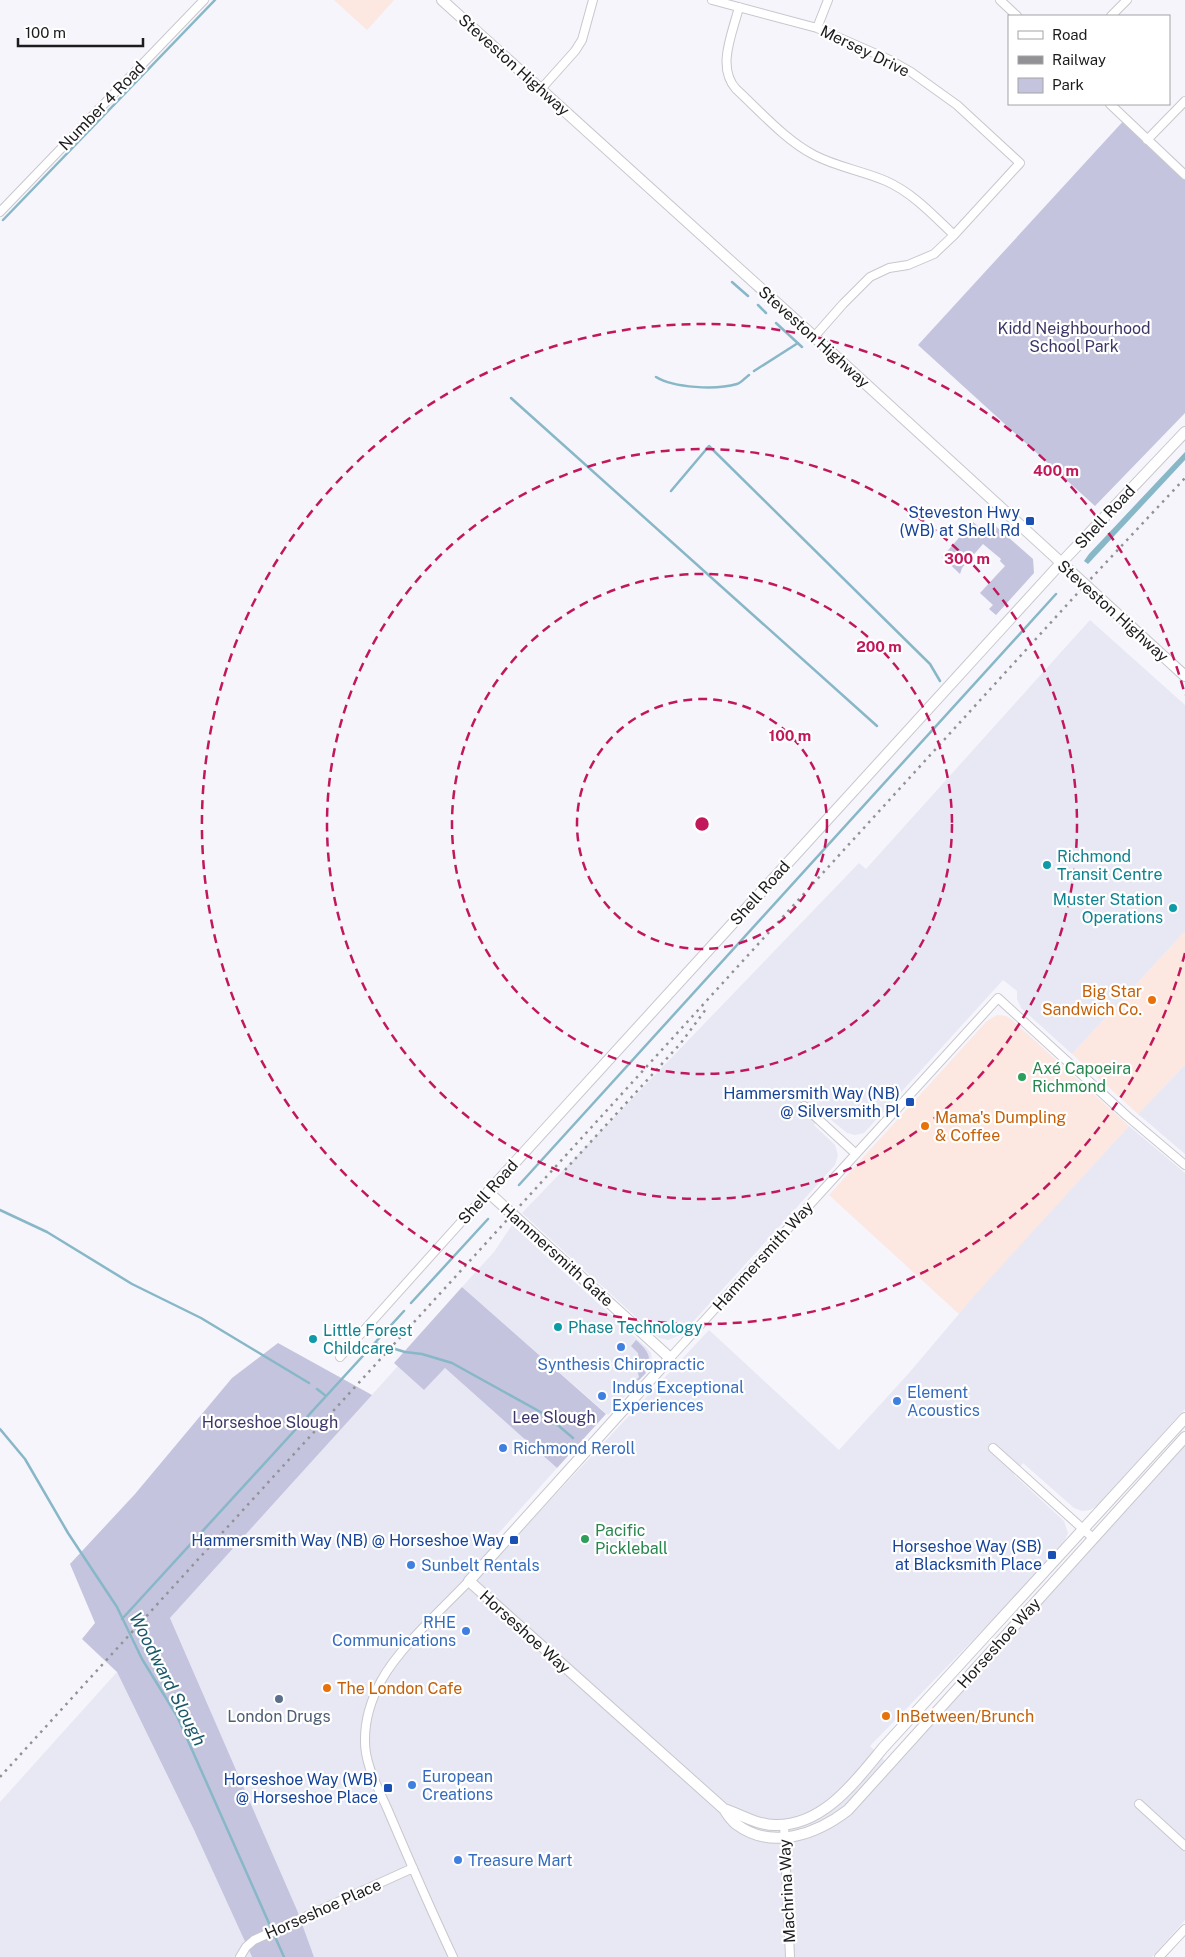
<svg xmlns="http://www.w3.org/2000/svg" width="1185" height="1957" viewBox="0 0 1185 1957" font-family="'Public Sans',sans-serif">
<rect width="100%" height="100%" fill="#f5f5fb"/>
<!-- commercial -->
<path fill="#fce7e1" d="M334 0H394L367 30Z
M1185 931V1065L1138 1114 1072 1054Z
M997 1015 1006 1016 1012 1020 1129 1126 959 1314 829 1195 987 1021Z"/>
<!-- built -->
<path fill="#e8e8f5" d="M1090 620 1185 705V931L1072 1054 1021 1008 1017 999V991L1003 980 864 1133 855 1135 847 1133 824 1114 814 1125 835 1145 838 1155 835 1165 682 1334 669 1340 659 1338 522 1213 859 863 866 869Z
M1185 1065V1154L1138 1114Z
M1129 1126 1185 1173V1409L1097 1506 1090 1510 1082 1511 1074 1508 1023 1463 1014 1475 1064 1521 1068 1533 1065 1540 1012 1600 870 1746 892 1768 1185 1444V1920L1152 1957H314L297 1910 170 1618 398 1366 424 1389 445 1368 557 1468 489 1544 500 1554 709 1330 839 1450 909 1373 975 1295Z
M512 1225 646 1347 651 1353 652 1362 649 1369 608 1415 462 1287 494 1252Z
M117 1672 194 1830 252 1957H0V1802Z"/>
<!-- green -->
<path fill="#c5c4de" d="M1127 117 1185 170V413L1095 506 918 345Z
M973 522 981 529 983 527 986 529 992 523 1033 559 1034 573 996 615 989 609 993 605 980 593 1005 566 1000 561 1001 559 983 544 962 568 960 574 942 557Z
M462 1287 606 1414 557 1468 445 1368 424 1390 394 1363Z
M636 1340C646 1349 655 1358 645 1372L646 1373 639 1380H636L639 1377 638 1373 644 1366 639 1361 638 1353 631 1346Z
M278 1343 372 1395 170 1618 297 1910 314 1957H252L194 1830 117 1672 82 1639 95 1623 70 1564 135 1494 232 1378Z"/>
<!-- water -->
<path fill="#88b7c7" d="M1185 452V460L1088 564 1084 561 1089 554Z"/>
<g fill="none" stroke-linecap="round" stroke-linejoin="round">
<!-- stream -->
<path stroke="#88b7c7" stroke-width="2.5" d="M3 220 215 0
M732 282 748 296
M758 305 766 313
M776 323 802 347
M754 371 798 343
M656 377C674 388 716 390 737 384 741 383 745 378 749 375
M511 398 877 726
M671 491 709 446 930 664 940 681
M519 1185 1056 594
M0 1210 47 1232 132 1284 201 1318 309 1383
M411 1303 488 1219
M375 1343 405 1352 422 1354 452 1363 546 1415 573 1438
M317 1389 326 1396
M0 1429 25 1459 68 1533 117 1607 142 1659 177 1716 284 1957
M122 1619 404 1311"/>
<!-- street casing -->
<g stroke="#c7c7cd" stroke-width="10">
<path id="street" d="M712 0 817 28 890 60 911 72 957 105 1020 163 954 235 934 254 908 265 889 268 870 277 843 304 814 337
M1000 0 1017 16
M739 7C733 32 716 67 736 89 760 111 785 140 814 155 837 167 863 171 886 181 913 193 933 215 954 235
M1111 16 1127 0
M817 28 828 0
M541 89 575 51 582 40 593 0
M1110 104 1185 175
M1147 140 1185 101
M0 212 204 0
M804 1106 856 1154
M340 1357 488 1192
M670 1358 998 998 1127 1116 1185 1165
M993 1448 1093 1538
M1139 1804 1185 1846
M784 1824 790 1957
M240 1957 246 1947 254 1940 413 1868
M453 1957C431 1910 410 1862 390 1815 380 1791 364 1765 365 1739 365 1720 372 1698 381 1681 399 1648 442 1609 469 1581
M1159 1957 1185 1929"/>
</g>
<!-- secondary casing -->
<g stroke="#c7c7cd" stroke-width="12">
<path id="secondary" d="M442 0 820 342 1185 676
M1185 432 1061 563 488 1192 670 1358 469 1581 724 1809C727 1814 731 1820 736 1824 772 1851 817 1834 848 1810L1185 1437
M724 1809C740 1814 757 1825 775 1825 823 1826 855 1782 883 1748L1185 1418"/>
</g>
<!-- street -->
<use href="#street" stroke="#fff" stroke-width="8"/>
<!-- secondary -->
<use href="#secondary" stroke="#fff" stroke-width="10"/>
<!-- rail -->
<path stroke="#929296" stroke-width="2.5" stroke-dasharray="2.5 5" stroke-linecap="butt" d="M565 1170 681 1043 706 1009
M0 1777 1085 585 1185 478"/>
</g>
<!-- distance rings -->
<g fill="none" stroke="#c2185b" stroke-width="2.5" stroke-dasharray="9 6">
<circle cx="702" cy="824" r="125"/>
<circle cx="702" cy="824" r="250"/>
<circle cx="702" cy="824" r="375"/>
<path d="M1185 953A500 500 0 1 1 1185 695"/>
</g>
<!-- markers -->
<g fill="#1a4fb4" stroke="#fff" stroke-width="2">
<rect x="1025" y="516" width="10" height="10" rx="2.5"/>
<rect x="905" y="1097" width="10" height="10" rx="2.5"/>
<rect x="509" y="1535" width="10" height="10" rx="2.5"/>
<rect x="1047" y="1550" width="10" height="10" rx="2.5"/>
<rect x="383" y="1783" width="10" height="10" rx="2.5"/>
</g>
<g fill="#0f9aa8" stroke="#fff" stroke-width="2">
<circle cx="1047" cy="865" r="5"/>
<circle cx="1173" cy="908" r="5"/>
<circle cx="558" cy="1327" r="5"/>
<circle cx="313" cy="1339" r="5"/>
</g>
<g fill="#e8710a" stroke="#fff" stroke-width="2">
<circle cx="1152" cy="1000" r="5"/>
<circle cx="925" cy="1126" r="5"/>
<circle cx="327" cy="1688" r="5"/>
<circle cx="886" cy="1716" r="5"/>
</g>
<g fill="#2e9e5b" stroke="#fff" stroke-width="2">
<circle cx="1022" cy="1077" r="5"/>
<circle cx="585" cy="1539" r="5"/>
</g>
<g fill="#3f7fe0" stroke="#fff" stroke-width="2">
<circle cx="621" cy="1347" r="5"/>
<circle cx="602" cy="1396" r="5"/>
<circle cx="897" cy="1401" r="5"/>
<circle cx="503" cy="1448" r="5"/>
<circle cx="411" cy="1565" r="5"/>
<circle cx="466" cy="1631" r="5"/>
<circle cx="412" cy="1785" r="5"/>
<circle cx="458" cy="1860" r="5"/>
</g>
<circle fill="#5c6f8a" stroke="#fff" stroke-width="2" cx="279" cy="1699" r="5"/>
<g text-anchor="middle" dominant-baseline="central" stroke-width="4.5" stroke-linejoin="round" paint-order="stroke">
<!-- street labels -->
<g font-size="16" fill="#1c1c1e" stroke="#fff">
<text transform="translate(865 51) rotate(26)">Mersey Drive</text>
<text transform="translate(514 65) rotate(42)">Steveston Highway</text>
<text transform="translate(102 106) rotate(-46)">Number 4 Road</text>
<text transform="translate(814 337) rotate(42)">Steveston Highway</text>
<text transform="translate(1105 517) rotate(-47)">Shell Road</text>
<text transform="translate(1113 611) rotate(42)">Steveston Highway</text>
<text transform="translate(760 893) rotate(-48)">Shell Road</text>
<text transform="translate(488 1192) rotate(-48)">Shell Road</text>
<text transform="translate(557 1255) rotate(42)">Hammersmith Gate</text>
<text transform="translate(763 1256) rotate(-48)">Hammersmith Way</text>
<text transform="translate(525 1632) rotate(42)">Horseshoe Way</text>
<text transform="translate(999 1643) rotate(-48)">Horseshoe Way</text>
<text transform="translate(787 1891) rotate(-93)">Machrina Way</text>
<text transform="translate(323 1909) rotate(-24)">Horseshoe Place</text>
</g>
<!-- park labels -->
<g font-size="16" fill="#3c3668" stroke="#fff">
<text x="1074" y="328">Kidd Neighbourhood<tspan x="1074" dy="18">School Park</tspan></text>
<text x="554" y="1417">Lee Slough</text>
<text x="270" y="1422">Horseshoe Slough</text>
</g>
<!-- transit labels -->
<g font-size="16" fill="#164399" stroke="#fff" text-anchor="end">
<text x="1020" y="512">Steveston Hwy<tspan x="1020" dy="18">(WB) at Shell Rd</tspan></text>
<text x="900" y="1093">Hammersmith Way (NB)<tspan x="900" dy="18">@ Silversmith Pl</tspan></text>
<text x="504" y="1540">Hammersmith Way (NB) @ Horseshoe Way</text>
<text x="1042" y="1546">Horseshoe Way (SB)<tspan x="1042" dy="18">at Blacksmith Place</tspan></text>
<text x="378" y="1779">Horseshoe Way (WB)<tspan x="378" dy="18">@ Horseshoe Place</tspan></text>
</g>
<!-- culture labels -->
<g font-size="16" fill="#0d838f" stroke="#fff" text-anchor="start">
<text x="1057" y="856">Richmond<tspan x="1057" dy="18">Transit Centre</tspan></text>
<text x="1163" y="899" text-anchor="end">Muster Station<tspan x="1163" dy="18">Operations</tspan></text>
<text x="568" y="1327">Phase Technology</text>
<text x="323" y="1330">Little Forest<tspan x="323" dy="18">Childcare</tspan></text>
</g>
<!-- food labels -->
<g font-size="16" fill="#c56008" stroke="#fff" text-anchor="start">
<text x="1142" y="991" text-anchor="end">Big Star<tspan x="1142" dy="18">Sandwich Co.</tspan></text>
<text x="935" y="1117">Mama's Dumpling<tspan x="935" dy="18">&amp; Coffee</tspan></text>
<text x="337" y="1688">The London Cafe</text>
<text x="896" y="1716">InBetween/Brunch</text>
</g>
<!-- leisure labels -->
<g font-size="16" fill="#27864d" stroke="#fff" text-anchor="start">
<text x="1032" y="1068">Axé Capoeira<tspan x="1032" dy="18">Richmond</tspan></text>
<text x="595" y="1530">Pacific<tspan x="595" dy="18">Pickleball</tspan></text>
</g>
<!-- shop labels -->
<g font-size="16" fill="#366cbe" stroke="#fff" text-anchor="start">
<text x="621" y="1364" text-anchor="middle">Synthesis Chiropractic</text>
<text x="612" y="1387">Indus Exceptional<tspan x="612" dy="18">Experiences</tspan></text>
<text x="907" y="1392">Element<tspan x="907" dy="18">Acoustics</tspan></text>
<text x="513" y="1448">Richmond Reroll</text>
<text x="421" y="1565">Sunbelt Rentals</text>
<text x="456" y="1622" text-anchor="end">RHE<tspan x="456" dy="18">Communications</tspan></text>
<text x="422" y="1776">European<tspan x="422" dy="18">Creations</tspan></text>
<text x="468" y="1860">Treasure Mart</text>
</g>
<!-- service labels -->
<g font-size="16" fill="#4e5e75" stroke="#fff">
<text x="279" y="1716">London Drugs</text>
</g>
<!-- water labels -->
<g font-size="18" font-style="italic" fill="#1b586a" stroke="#fff">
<text transform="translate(168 1679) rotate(63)">Woodward Slough</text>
</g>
</g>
<circle cx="702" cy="824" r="8" fill="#c2185b" stroke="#fff" stroke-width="2.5"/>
<g font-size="15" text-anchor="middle" font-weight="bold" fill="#c2185b" stroke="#fff" stroke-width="4.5" stroke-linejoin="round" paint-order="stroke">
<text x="1056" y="476">400 m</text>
<text x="967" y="564">300 m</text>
<text x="879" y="652">200 m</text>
<text x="790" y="741">100 m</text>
</g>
<!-- legend -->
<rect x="1008" y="15" width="162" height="90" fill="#ffffff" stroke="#a4a4a5"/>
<rect x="1018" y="31" width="25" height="8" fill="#ffffff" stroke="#a4a4a5"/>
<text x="1052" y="40" font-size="15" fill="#1c1c1e">Road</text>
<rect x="1018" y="56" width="25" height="8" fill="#929296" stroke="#a4a4a5"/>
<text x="1052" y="65" font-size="15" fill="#1c1c1e">Railway</text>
<rect x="1018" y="78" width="25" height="15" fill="#c5c4de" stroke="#a4a4a5"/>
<text x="1052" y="90" font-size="15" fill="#1c1c1e">Park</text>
<!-- scale -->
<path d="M18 38v8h125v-8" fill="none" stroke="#1c1c1e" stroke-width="2.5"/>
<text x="25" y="38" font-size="15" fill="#1c1c1e" stroke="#ffffff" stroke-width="4" paint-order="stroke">100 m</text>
</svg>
